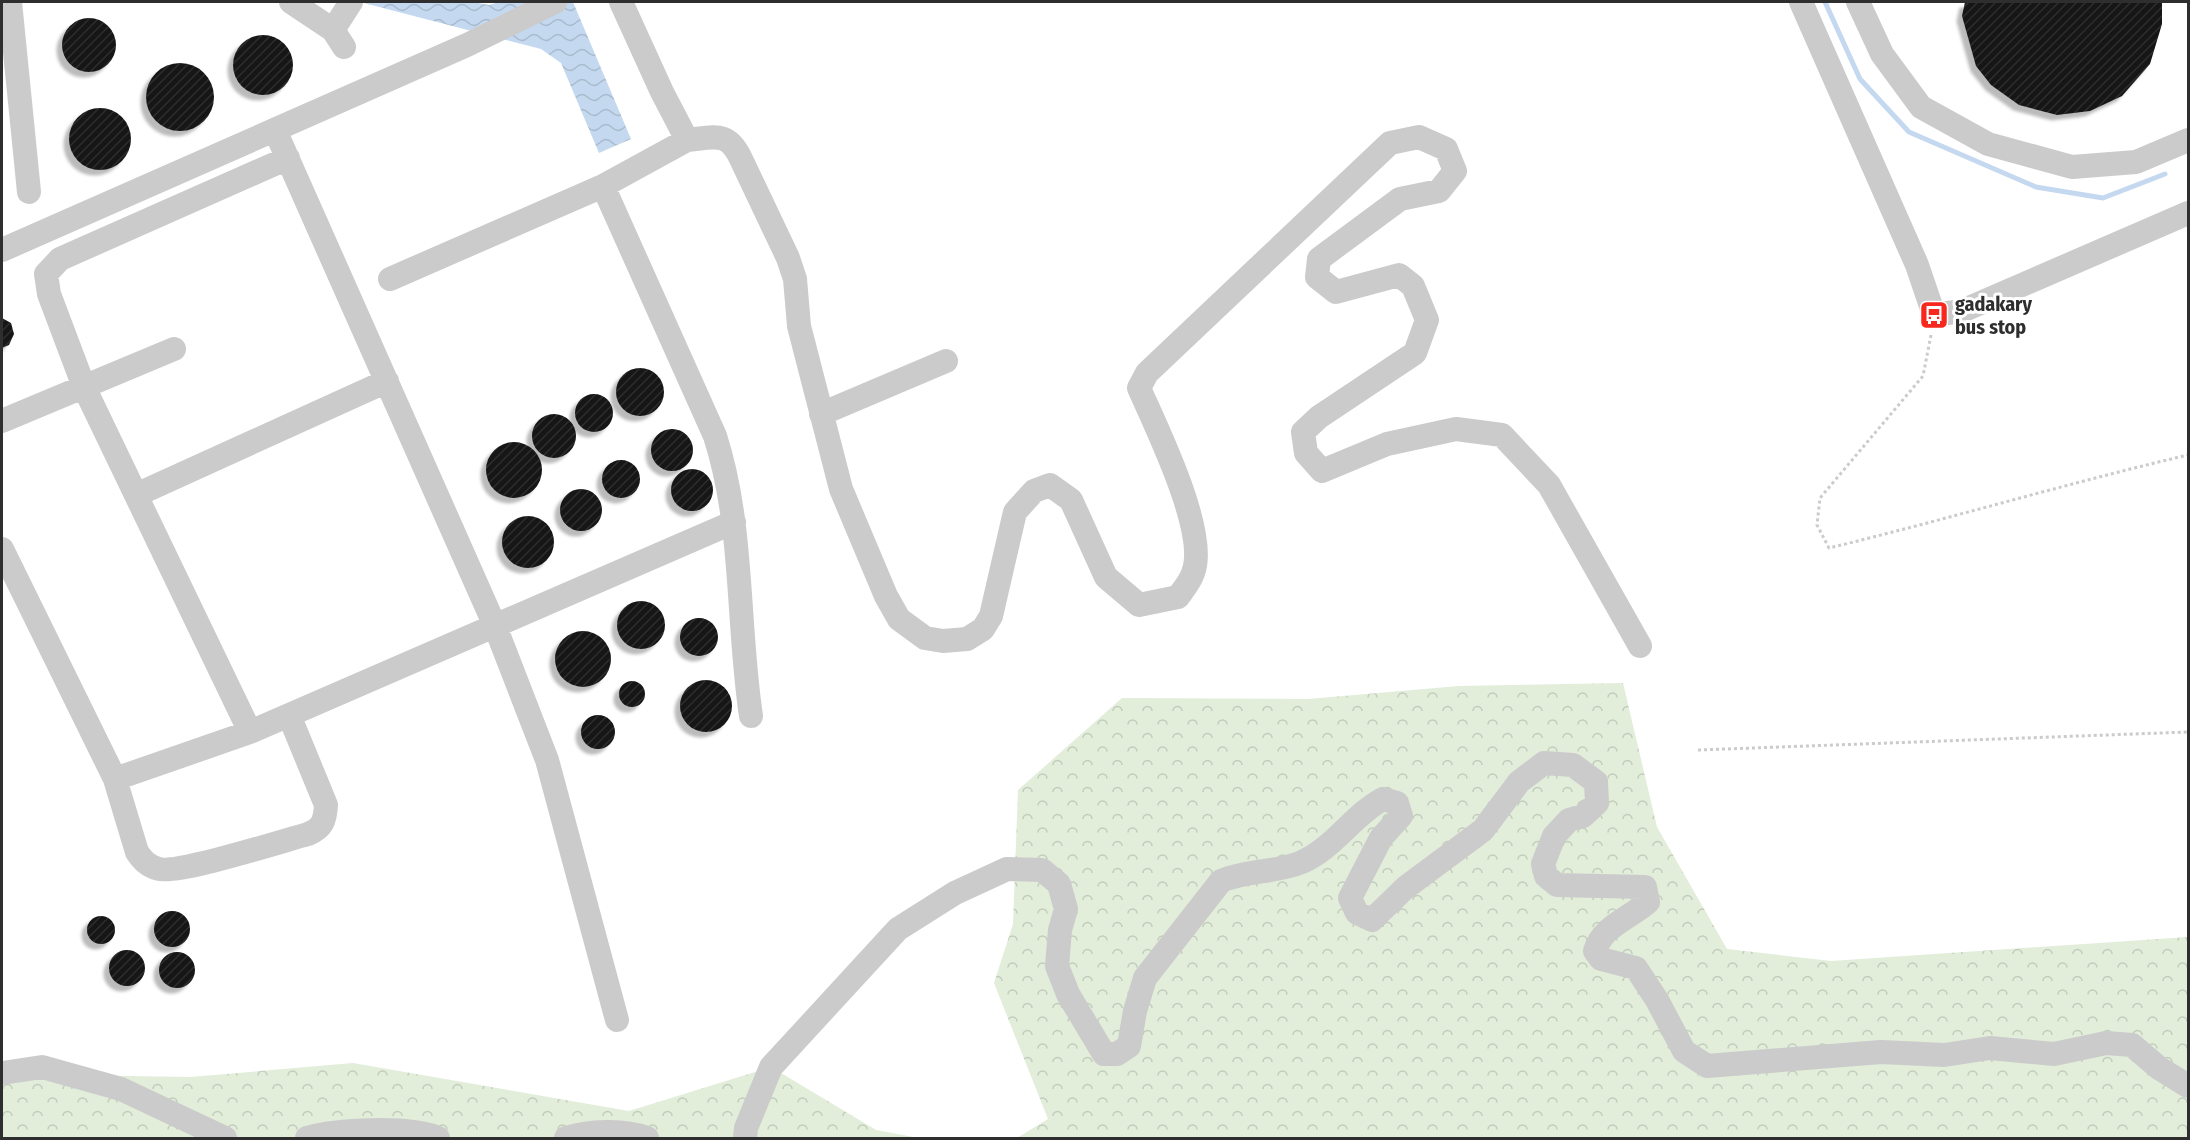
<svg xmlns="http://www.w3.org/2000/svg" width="2190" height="1140" viewBox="0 0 2190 1140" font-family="'Fira Sans Condensed',sans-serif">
<defs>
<pattern id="forest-crowns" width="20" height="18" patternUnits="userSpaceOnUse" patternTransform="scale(1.5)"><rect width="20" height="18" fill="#e2edda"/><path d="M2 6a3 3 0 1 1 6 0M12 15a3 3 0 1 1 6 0" fill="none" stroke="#c2ccbb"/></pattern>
<pattern id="water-waves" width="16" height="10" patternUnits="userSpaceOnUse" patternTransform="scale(1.5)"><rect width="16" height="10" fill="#c4d9ef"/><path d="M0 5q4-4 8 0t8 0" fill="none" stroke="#a9bbcd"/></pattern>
<pattern id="building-hatch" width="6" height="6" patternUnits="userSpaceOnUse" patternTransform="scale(1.5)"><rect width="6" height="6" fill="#151515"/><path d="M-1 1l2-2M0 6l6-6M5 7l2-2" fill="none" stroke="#2f2f2f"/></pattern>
<filter id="shadow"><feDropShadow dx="-5.5" dy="5.5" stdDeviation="1.5" flood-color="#0004"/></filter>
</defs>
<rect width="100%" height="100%" fill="#fff"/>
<!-- forest -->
<path fill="url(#forest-crowns)" d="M1623 683 1657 827 1727 949 1831 961 2188 937V1138H1017L1048 1119 994 983 1013 924 1018 790 1122 698 1308 699 1459 686Z
M353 1063 629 1111 771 1067 876 1130 919 1138H2V1074L191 1077Z"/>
<!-- water -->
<path fill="url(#water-waves)" d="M360 2H473L489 5 499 2H573L631 139 599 153 561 63 541 49Z"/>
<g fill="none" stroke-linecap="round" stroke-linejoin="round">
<!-- stream -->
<path stroke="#c4d9ef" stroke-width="5" d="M1825 2 1860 79 1909 132 2036 187 2103 198 2165 174"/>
</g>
<!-- building -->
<path fill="url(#building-hatch)" filter="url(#shadow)" d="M1965 2H2162V24L2150 64 2122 96 2090 111 2057 115 2019 105 1991 85 1976 66 1962 16Z
M62 45a27 27 0 1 1 54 0a27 27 0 1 1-54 0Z
M233 65a30 30 0 1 1 60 0a30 30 0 1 1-60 0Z
M146 97a34 34 0 1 1 68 0a34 34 0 1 1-68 0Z
M69 139a31 31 0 1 1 62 0a31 31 0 1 1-62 0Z
M2 318 11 323 14 334 9 345 2 348Z
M616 392a24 24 0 1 1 48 0a24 24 0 1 1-48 0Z
M575 413a19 19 0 1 1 38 0a19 19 0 1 1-38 0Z
M532 436a22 22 0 1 1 44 0a22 22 0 1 1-44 0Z
M651 450a21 21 0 1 1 42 0a21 21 0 1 1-42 0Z
M486 470a28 28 0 1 1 56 0a28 28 0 1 1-56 0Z
M602 479a19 19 0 1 1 38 0a19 19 0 1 1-38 0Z
M671 490a21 21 0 1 1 42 0a21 21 0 1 1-42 0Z
M560 510a21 21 0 1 1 42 0a21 21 0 1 1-42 0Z
M502 542a26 26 0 1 1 52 0a26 26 0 1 1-52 0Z
M617 625a24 24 0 1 1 48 0a24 24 0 1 1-48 0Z
M680 637a19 19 0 1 1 38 0a19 19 0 1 1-38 0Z
M555 659a28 28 0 1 1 56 0a28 28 0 1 1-56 0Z
M680 706a26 26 0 1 1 52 0a26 26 0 1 1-52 0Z
M619 694a13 13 0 1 1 26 0a13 13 0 1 1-26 0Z
M581 732a17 17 0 1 1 34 0a17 17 0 1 1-34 0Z
M154 929a18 18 0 1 1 36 0a18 18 0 1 1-36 0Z
M87 930a14 14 0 1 1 28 0a14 14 0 1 1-28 0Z
M109 968a18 18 0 1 1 36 0a18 18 0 1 1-36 0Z
M159 970a18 18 0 1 1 36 0a18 18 0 1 1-36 0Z"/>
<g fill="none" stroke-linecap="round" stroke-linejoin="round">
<!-- path -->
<path stroke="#cbcbcb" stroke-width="3" stroke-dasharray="3 3" stroke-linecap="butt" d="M1931 335 1923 376 1820 498 1817 525 1829 548C1949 519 2068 483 2188 455
M1698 750 2188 732"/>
<!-- minor -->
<path stroke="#cbcbcb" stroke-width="24" d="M10 2 29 192
M291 2 333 30 344 47
M621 2 662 92 687 140C716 137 728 131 741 159L788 258 795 279 799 326 841 489 886 596 899 619 925 638 943 641 967 639 983 629 991 616 1015 512 1034 491 1050 485 1071 500 1106 577 1139 605 1178 597C1183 590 1190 582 1193 573 1209 533 1156 427 1139 388L1147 373 1390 143 1419 137 1446 149 1455 171 1439 191 1400 199 1319 259 1317 277 1336 292 1399 275 1413 286 1427 320 1415 353 1319 417 1303 432 1306 453 1322 471 1387 444 1456 429 1502 435 1549 485 1640 646
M1801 2 1917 265 1934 315 1962 311 2188 213
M1858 2 1882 54 1921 107 1988 144 2072 167 2136 162 2188 140
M333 30 351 2
M275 130 495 626 547 760 617 1020
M288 158 60 259 46 274 49 294 84 387 250 732 734 522
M603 186 715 436C744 526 737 623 751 716
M2 250 467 45 555 2
M390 279 603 186 687 140
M821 414 946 361
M2 421 174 349
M136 495 387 381
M2 549 115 779 250 732
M115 779 137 852C143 861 148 866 159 869 179 874 282 841 308 834 323 828 325 820 326 805L289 715
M2 1073 42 1067 121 1089 225 1138
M307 1138C336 1129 410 1126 438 1138
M566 1138C590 1131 622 1129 647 1138
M745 1138 746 1128 771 1067 898 929 955 893 1007 869 1042 870 1059 884 1066 909 1060 930 1057 966 1068 994 1104 1054H1117L1129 1046 1135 1011 1145 978 1221 881C1247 870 1275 873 1302 862 1334 848 1353 815 1383 799L1397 803 1401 816 1381 838 1350 898 1357 913 1372 920 1405 888 1483 830 1519 782 1544 763 1573 765 1596 782 1597 803 1583 816 1569 820 1554 836 1543 864 1546 876 1557 885 1645 887 1648 902C1630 918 1602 926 1595 951L1601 959 1636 968 1657 1000 1684 1051 1707 1066 1881 1052 1944 1055 1990 1048 2054 1054 2106 1043 2132 1045 2159 1068 2188 1086"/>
</g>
<!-- icons -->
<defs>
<g id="bus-square" transform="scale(1.5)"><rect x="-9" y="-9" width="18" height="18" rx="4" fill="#f7281e" stroke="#fff"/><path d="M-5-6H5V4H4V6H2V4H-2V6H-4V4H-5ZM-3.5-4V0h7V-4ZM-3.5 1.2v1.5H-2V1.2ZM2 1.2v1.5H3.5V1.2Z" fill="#fff"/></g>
</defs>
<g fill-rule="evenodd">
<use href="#bus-square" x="1934" y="315"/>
</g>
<g text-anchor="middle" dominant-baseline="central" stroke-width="6" stroke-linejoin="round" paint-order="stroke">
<!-- poi labels -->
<g font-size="20" font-weight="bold" fill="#2e2e2e" stroke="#fff" text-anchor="start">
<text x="1955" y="304">gadakary<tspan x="1955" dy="23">bus stop</tspan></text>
</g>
</g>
<!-- border -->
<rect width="2190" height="1140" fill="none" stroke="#2e2e2e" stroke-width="6"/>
</svg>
